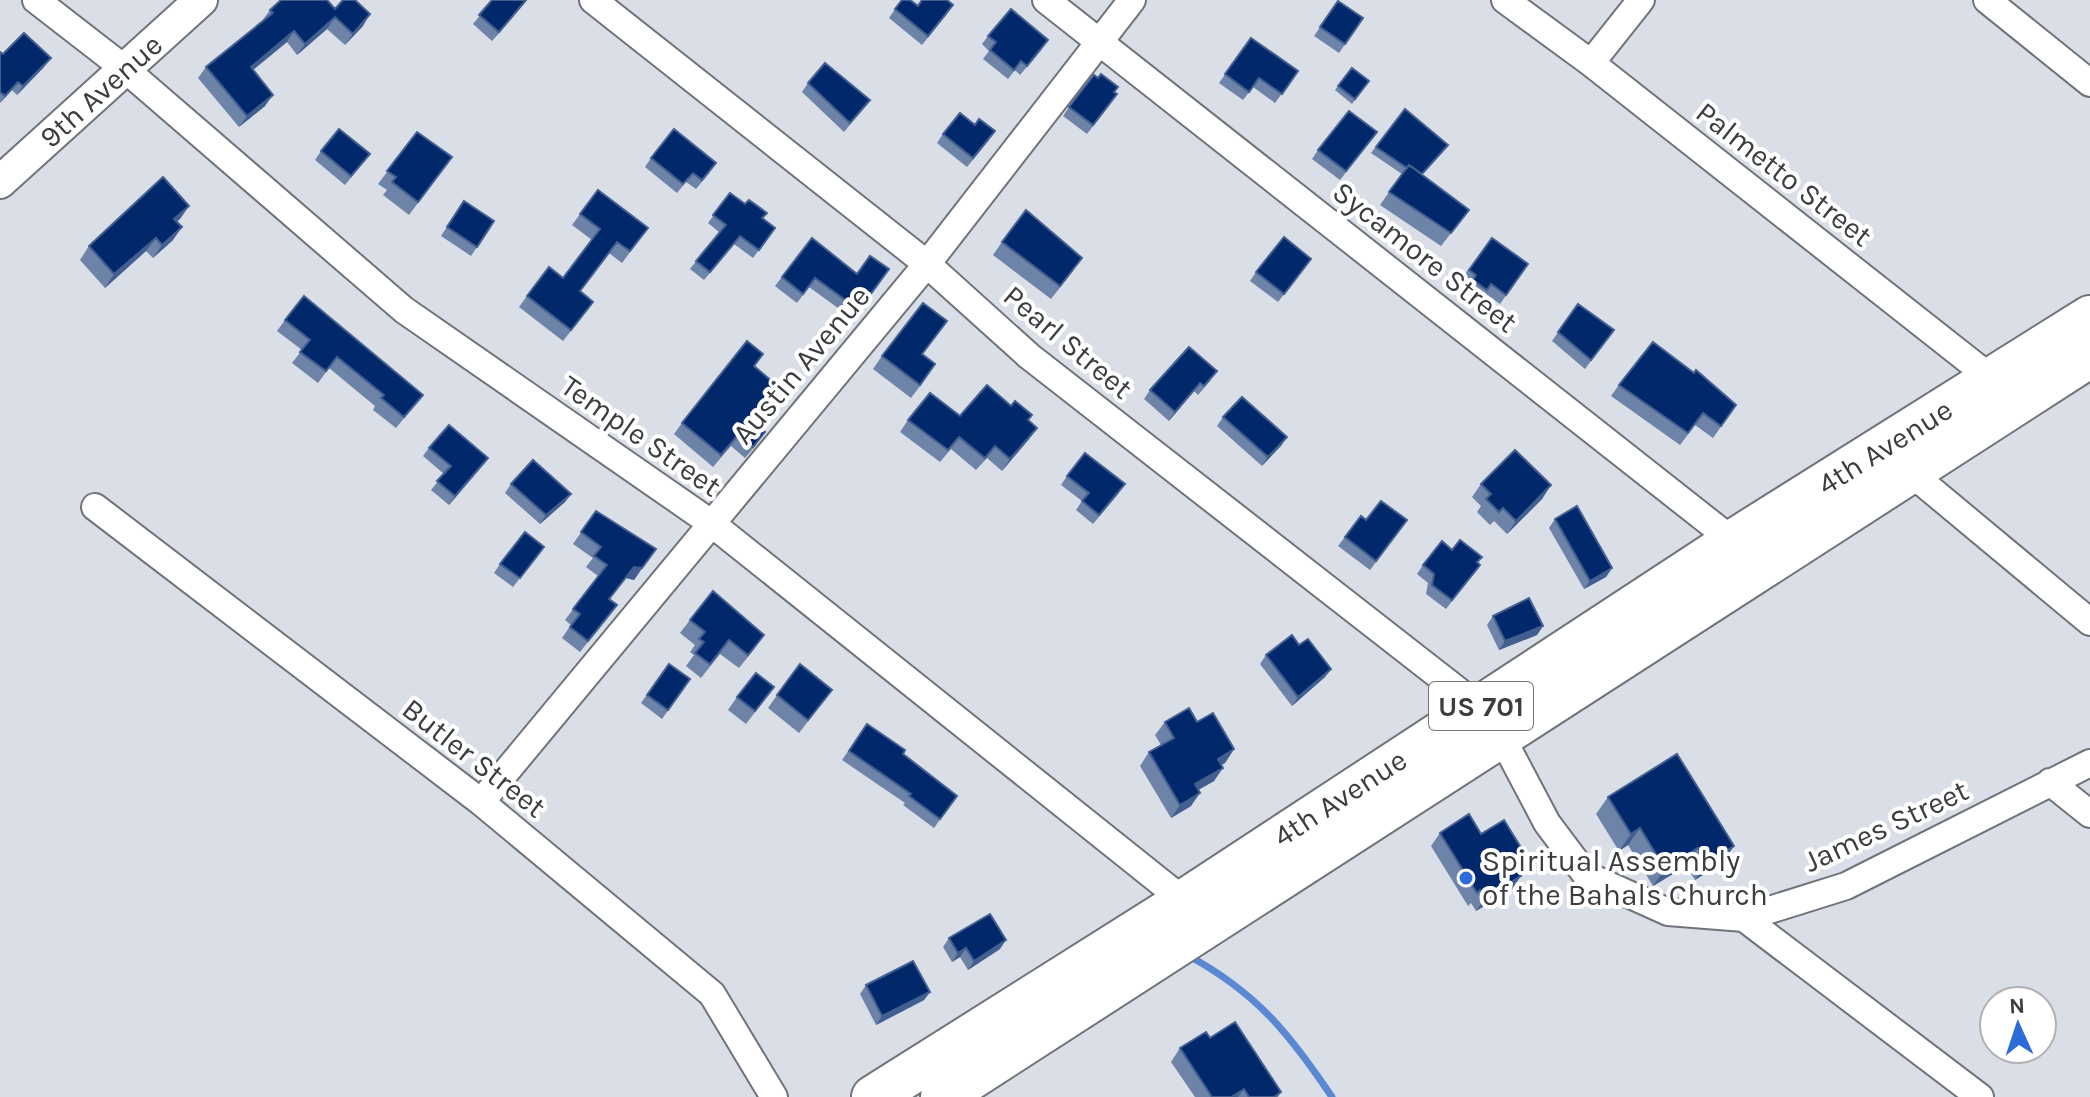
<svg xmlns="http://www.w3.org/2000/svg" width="2090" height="1097" viewBox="0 0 2090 1097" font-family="Karla,sans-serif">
<rect width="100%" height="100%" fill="#dadee6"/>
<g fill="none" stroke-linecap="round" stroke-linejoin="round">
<!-- stream -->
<path stroke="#5b88d3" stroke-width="7" d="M1187 955C1256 992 1289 1033 1332 1097"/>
<!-- minor casing -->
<g stroke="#6f737a" stroke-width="30">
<path id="minor" d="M36 0 125 69 404 310 711 523 1193 908
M593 0 927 264 1029 356 1479 707 1500 734 1547 823 1586 875 1668 912 1744 918 1846 886 2090 763
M1046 0 1742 548
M1505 0 1591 63 2001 386
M1987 0 2090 83
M1591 63 1641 0
M1899 463 2090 622
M95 507 481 802 712 994 774 1097
M2050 782 2090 814
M481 802 927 264 1132 0
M1744 918 1980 1097"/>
</g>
<!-- tertiary casing -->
<g stroke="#6f737a" stroke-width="36">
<path id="tertiary" d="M0 182 201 0"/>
</g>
<!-- primary casing -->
<g stroke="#6f737a" stroke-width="46">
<path id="primary" d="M873 1097 1184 901 1733 541 2090 317
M942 1097 2090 356"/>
</g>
<!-- minor -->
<use href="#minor" stroke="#fff" stroke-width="26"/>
<!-- tertiary -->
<use href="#tertiary" stroke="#fff" stroke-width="32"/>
<!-- primary -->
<use href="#primary" stroke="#fff" stroke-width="42"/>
</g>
<!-- wall -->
<path fill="#6e83a8" d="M491 0H527L492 41 473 24 492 1Z
M1338 1 1363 18 1339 53 1314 36Z
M918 6 947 14 922 45 889 18 895 9Z
M335 9 363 26 345 45 327 29 297 55 287 42 253 70 265 106 239 127 198 78 206 67 262 21 270 10Z
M988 36 1042 49 1020 75 1015 70 1008 79 983 59 989 51 982 44Z
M1251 38 1298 71 1275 103 1253 87 1243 100 1219 83Z
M0 52 3 54 44 67 17 95 12 90 0 103Z
M1352 68 1369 81 1352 104 1335 90Z
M808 83 870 100 844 132 802 92Z
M1114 92 1111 103 1087 134 1063 116 1069 107Z
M1405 109 1448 145 1422 175 1469 210 1441 246 1380 205 1402 174 1371 153Z
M975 125 989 140 967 167 937 143 943 134Z
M417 132 452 157 409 215 383 195 387 190 378 184Z
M1370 141 1340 180 1312 159 1318 150Z
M321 151 370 154 345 185 315 160Z
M651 158 710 172 696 189 686 182 677 193 645 167Z
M598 190 648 228 622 263 609 253 580 291 585 313 563 341 519 307 527 296 563 278 592 240 572 225Z
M730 193 775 228 753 258 734 244 704 280 690 269 719 232 708 223Z
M464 201 494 221 471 256 441 236Z
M189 206 177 221 173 240 153 258 146 251 105 288 80 260 89 246Z
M1492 238 1528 264 1500 304 1485 293 1481 299 1467 288 1470 284 1462 278Z
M1002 242 1073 271 1051 299 993 255Z
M1311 259 1278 302 1250 281 1256 272Z
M889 269 853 319 809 287 797 303 775 286 782 277 857 274Z
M1578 304 1614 330 1585 369 1552 341Z
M285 320 423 395 396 428 373 410 375 406 329 368 318 383 292 363 302 350 277 331Z
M947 321 922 355 926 378 911 398 873 369 882 356Z
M754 367 773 400 754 423 757 444 745 458 731 446 713 467 674 434 682 423Z
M1211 380 1198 395 1194 391 1169 421 1144 399 1150 390Z
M1619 385 1736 405 1713 438 1695 425 1680 445 1611 396Z
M960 416 1029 420 1037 428 1029 439 1002 471 987 458 976 470 951 449 940 462 900 432 908 420Z
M1223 417 1287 437 1262 466 1217 426Z
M429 448 482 466 449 505 431 490 444 474 423 456Z
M1067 476 1119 493 1093 524 1076 510 1082 501 1061 485Z
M511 484 571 494 565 502 540 524 505 493Z
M1481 484 1551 485 1542 499 1507 534 1494 521 1490 525 1477 512 1481 506 1472 497Z
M596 511 656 549 634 580 626 578 610 599 617 605 580 652 562 638 571 625 565 620 598 576 586 567 593 558 573 544Z
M1361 516 1366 520H1407L1370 570 1338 546Z
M1555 519 1612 568 1606 577 1584 589 1549 528Z
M544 547 513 587 494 573 500 564Z
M1452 550 1482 557 1478 563 1480 565 1446 609 1426 594 1428 583 1417 574 1423 565Z
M1493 616 1543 626 1537 635 1499 650 1487 625Z
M690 620 755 648 739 668 720 654 701 678 686 666 694 655 690 652 695 645 680 633Z
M1266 655 1331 669 1325 677 1292 706 1260 664Z
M669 664 690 679 662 719 641 703Z
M774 687 746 724 728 710 737 697Z
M832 690 799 733 768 708 777 695Z
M1165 722H1197L1234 749 1225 763 1221 765 1214 781 1198 790 1191 806 1171 818 1140 766 1149 752 1161 745 1155 735Z
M867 724 903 754 957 796 934 828 903 805 905 803 842 760Z
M1608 797 1734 846 1722 863 1695 880 1686 866 1653 886 1628 845 1619 851 1596 814Z
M1440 833 1481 834 1518 872 1512 889 1476 911 1471 903 1468 906 1431 846Z
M949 938 1000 949 968 970 960 957 952 962 943 947Z
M866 985 930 992 924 1000 876 1025 860 994Z
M1180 1048 1281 1092 1278 1097H1195L1171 1062Z"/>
<!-- shaded-wall -->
<path fill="#425f90" d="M527 0 523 5 492 41 499 32Z
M370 14 363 26 345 45 353 34Z
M335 17 327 29 297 55 305 44Z
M294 31 287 42 243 78 251 67Z
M51 58 44 67 17 95 23 86Z
M18 82 12 90 0 103 5 96Z
M273 95 265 106 239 127 247 116Z
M189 206 180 219 165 232 174 219Z
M182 227 173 240 153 258 162 245Z
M156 238 146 251 105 288 114 274Z
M1200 383 1194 391 1169 421 1175 412Z
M1037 428 1029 439 1002 471 1010 459Z
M1287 437 1281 446 1262 466 1268 457Z
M488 458 482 466 449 505 455 496Z
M1551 485 1542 499 1507 534 1516 521Z
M571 494 565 502 540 524 546 515Z
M634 567 642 568 634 580 626 578Z
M1612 568 1606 577 1584 589 1590 581Z
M1543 626 1537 635 1499 650 1505 641Z
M1331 669 1325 677 1292 706 1298 697Z
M1234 749 1225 763 1209 772 1218 759Z
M1223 768 1214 781 1186 797 1195 784Z
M1200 793 1191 806 1171 818 1180 805Z
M1640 828 1628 845 1619 851 1631 834Z
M1734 846 1722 863 1695 880 1707 863Z
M1698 848 1686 866 1653 886 1665 869Z
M1528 859 1519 872 1515 867Z
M1521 876 1512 889 1476 911 1485 898Z
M1006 940 1000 949 968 970 974 961Z
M966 948 960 957 952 962 958 953Z
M930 992 924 1000 876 1025 882 1016Z
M1244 1089 1238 1097H1231Z"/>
<!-- building -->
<path fill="#01286b" stroke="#425f90" stroke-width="2" d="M281 0H327L335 9 343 0H355L370 14 353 34 335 17 305 44 294 31 251 67 273 95 247 116 206 67 273 13 270 10Z
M492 0H526L499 32 479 15Z
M902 0H910L918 6 922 0H947L953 5 928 36 895 9Z
M1338 1 1363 18 1345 44 1320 27Z
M1011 9 1048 40 1027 66 1021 61 1014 70 990 50 996 42 988 36Z
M24 33 51 58 23 86 18 82 5 96 0 92V52L3 54Z
M1251 38 1298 71 1282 94 1259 78 1249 92 1225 74Z
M825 63 870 100 850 123 808 83Z
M1352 68 1369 81 1355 99 1338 86Z
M1101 74 1118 87 1114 92 1117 94 1093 125 1069 107 1094 75 1098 78Z
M1405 109 1448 145 1422 174 1409 165 1407 168 1376 147Z
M1349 111 1377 132 1346 171 1318 150Z
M960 113 975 125 979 119 995 131 973 158 943 134Z
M339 129 370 154 351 176 321 151Z
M674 129 716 163 702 180 693 173 683 184 651 158Z
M417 132 452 157 418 202 392 182 396 177 387 171Z
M1409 165 1469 210 1451 233 1389 192Z
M163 177 189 206 174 219 182 227 162 245 156 238 114 274 89 246Z
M598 190 648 228 630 251 617 242 580 291 593 302 571 330 527 296 549 267 563 278 600 229 580 214Z
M730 193 745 204 749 200 767 213 762 218 775 228 759 250 740 236 710 272 696 261 726 225 713 215Z
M464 201 494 221 477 247 447 227Z
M1026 210 1082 258 1060 286 1002 242Z
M1284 237 1311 259 1284 294 1256 272Z
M812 238 857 274 870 256 889 269 859 310 815 278 803 294 782 277Z
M1492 238 1528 264 1506 295 1491 284 1487 290 1473 280 1476 275 1469 270Z
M304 296 423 395 404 417 381 398 384 395 337 357 326 371 300 352 310 340 285 320Z
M923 303 947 321 922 354 935 364 920 385 882 356Z
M1578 304 1614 330 1591 360 1558 332Z
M747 341 763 354 754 366 781 389 753 423 765 432 753 447 738 435 721 455 682 423Z
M1653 342 1694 373 1696 370 1736 405 1721 426 1703 413 1688 433 1619 385Z
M1189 347 1217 371 1204 386 1200 383 1175 412 1150 390Z
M987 385 1011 406 1015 401 1032 415 1028 420 1037 428 1010 459 995 446 985 458 959 437 948 450 908 420 930 393 960 416Z
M1242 397 1287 437 1268 457 1223 417Z
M449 425 488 458 455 496 437 481 451 466 429 448Z
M1515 450 1551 485 1516 521 1503 508 1499 512 1486 499 1491 494 1481 484Z
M1085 453 1125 484 1099 515 1082 501 1089 493 1067 476Z
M533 460 571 494 546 515 511 484Z
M1381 501 1407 520 1376 561 1345 537 1361 516 1366 520Z
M1577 506 1612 568 1590 581 1555 519Z
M596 511 656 549 642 568 634 567 609 599 617 605 588 641 570 627 580 614 573 609 607 565 594 556 601 547 581 532Z
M525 532 544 547 520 578 500 564Z
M1460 540 1482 557 1477 562 1480 565 1452 600 1432 585 1434 574 1423 565 1442 541 1452 550Z
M713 591 764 635 748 655 729 640 710 664 695 653 704 642 699 639 705 632 690 620Z
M1529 598 1543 626 1505 641 1493 616Z
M1292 635 1299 645 1308 639 1331 669 1298 697 1266 655Z
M669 664 690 679 668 710 647 695Z
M800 664 832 690 808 720 777 695Z
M756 673 774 687 755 711 737 697Z
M1189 708 1197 722 1213 713 1234 749 1218 759 1223 768 1195 784 1200 793 1180 805 1149 752 1174 738 1165 722Z
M867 724 905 750 903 754 957 796 940 819 909 796 911 794 849 751Z
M1677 754 1734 846 1707 863 1698 848 1665 869 1640 828 1631 834 1608 797Z
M1469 814 1481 834 1504 820 1528 859 1515 867 1521 876 1485 898 1480 890 1477 893 1440 833Z
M990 914 1006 940 974 961 966 948 958 953 949 938Z
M913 961 930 992 882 1016 866 985Z
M1235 1022 1281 1092 1274 1097H1249L1244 1089 1231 1097H1212L1180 1048 1206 1032 1210 1038Z"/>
<!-- markers -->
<circle fill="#2c6bd8" stroke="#fff" stroke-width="3" cx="1466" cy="878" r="8"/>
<g text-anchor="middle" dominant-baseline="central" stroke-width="8" stroke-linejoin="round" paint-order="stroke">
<!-- shield labels -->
<rect fill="#fff" stroke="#767779" stroke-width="2" x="1429" y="682" width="104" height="48" rx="6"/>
<g font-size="28" font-weight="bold" fill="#3b3d40">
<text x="1481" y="706">US 701</text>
</g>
<!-- street labels -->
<g font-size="30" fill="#3b3d40" stroke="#fff">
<text transform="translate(101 91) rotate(-42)">9th Avenue</text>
<text transform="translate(1784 174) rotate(38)">Palmetto Street</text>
<text transform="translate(1425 257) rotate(38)">Sycamore Street</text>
<text transform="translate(1068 342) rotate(40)">Pearl Street</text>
<text transform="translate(801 365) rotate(-50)">Austin Avenue</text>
<text transform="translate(641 436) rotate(35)">Temple Street</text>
<text transform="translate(1885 447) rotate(-32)">4th Avenue</text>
<text transform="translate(474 758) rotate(38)">Butler Street</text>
<text transform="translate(1340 798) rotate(-33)">4th Avenue</text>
<text transform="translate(1886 826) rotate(-25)">James Street</text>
</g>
<!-- poi labels -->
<g font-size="30" fill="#3b3d40" stroke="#fff" text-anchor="start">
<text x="1482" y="861">Spiritual Assembly<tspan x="1482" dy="34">of the Bahals Church</tspan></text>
</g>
</g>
<!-- north arrow -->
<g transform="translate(2018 1025) rotate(357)"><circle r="38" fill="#ffffff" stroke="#b1b1b3" stroke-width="2"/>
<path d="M0-6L14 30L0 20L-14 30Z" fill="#2c6bd8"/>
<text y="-12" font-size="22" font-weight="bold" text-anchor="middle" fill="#3b3d40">N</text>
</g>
</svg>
